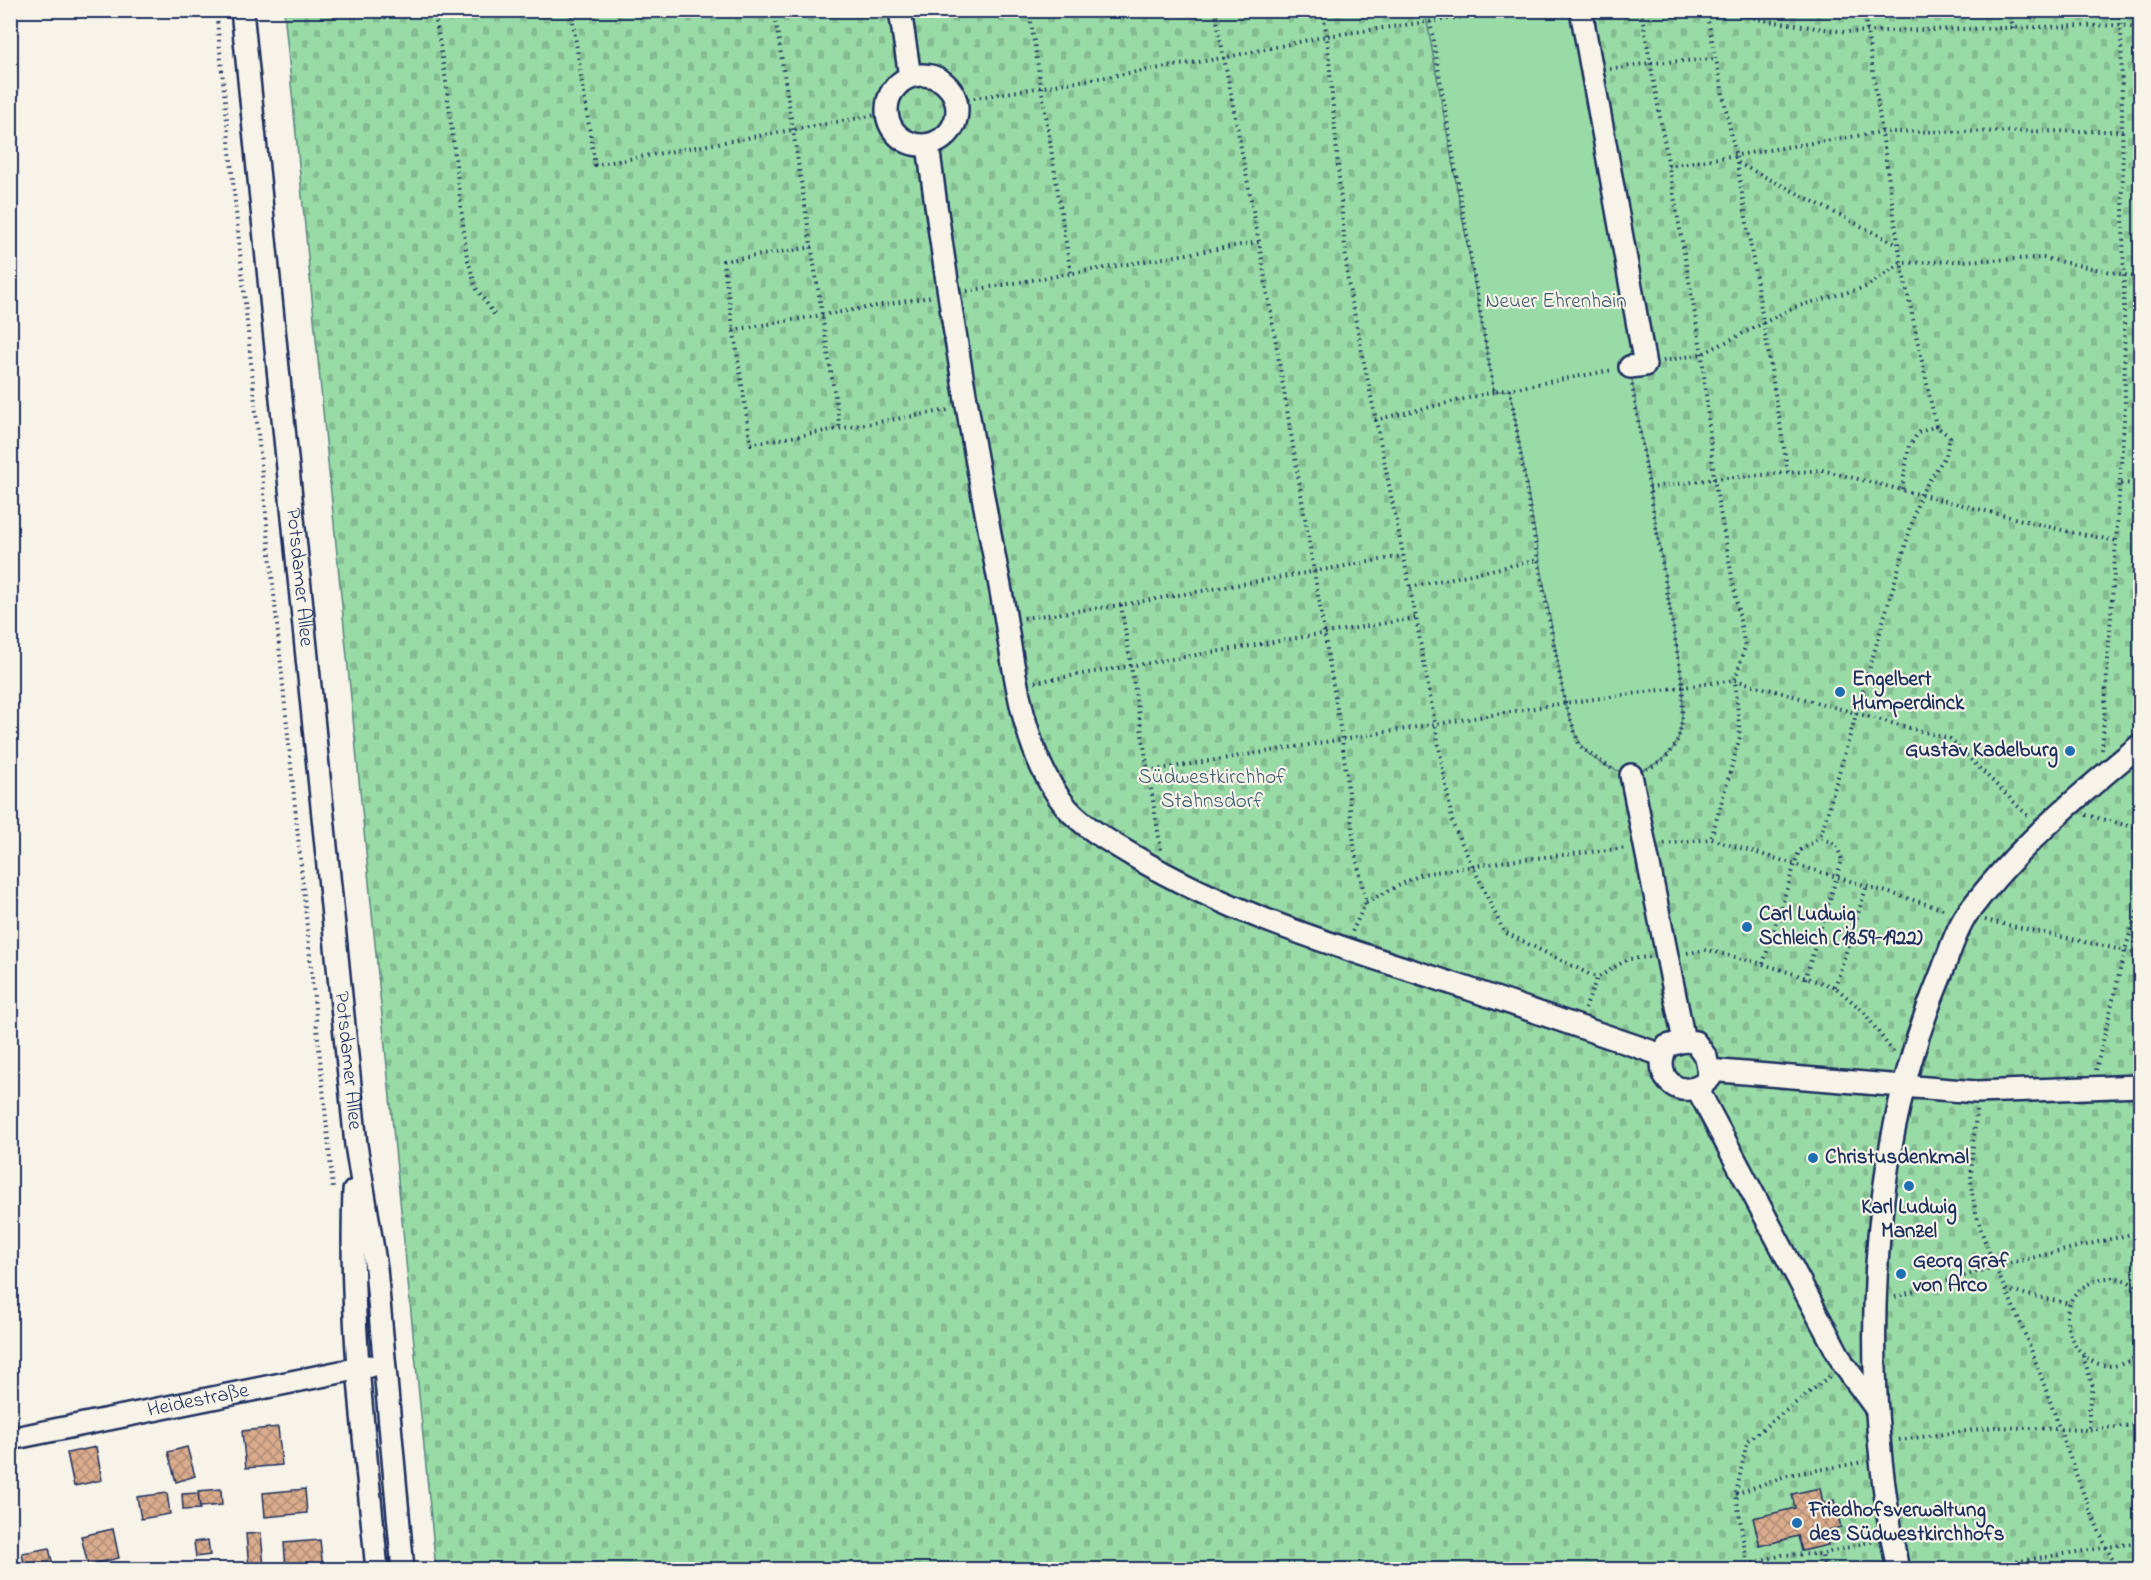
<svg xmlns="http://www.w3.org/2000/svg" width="2151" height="1580" viewBox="0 0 2151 1580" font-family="'Indie Flower',sans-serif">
<defs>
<pattern id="cemetery-stones" width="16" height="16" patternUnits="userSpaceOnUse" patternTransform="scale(1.5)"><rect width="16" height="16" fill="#99dba6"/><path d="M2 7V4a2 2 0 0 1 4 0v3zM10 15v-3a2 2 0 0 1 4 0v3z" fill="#83bc91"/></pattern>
<pattern id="building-cross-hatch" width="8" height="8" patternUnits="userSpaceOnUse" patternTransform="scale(1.5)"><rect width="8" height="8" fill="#daac8c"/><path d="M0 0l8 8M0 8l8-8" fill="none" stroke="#b08c76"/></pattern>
</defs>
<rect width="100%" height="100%" fill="#f7f3e8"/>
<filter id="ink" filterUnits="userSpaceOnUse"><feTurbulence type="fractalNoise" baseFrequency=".0167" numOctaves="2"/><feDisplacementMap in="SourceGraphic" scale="12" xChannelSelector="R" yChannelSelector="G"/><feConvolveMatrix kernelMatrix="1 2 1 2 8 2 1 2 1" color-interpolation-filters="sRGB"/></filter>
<g filter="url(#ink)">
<!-- cemetery -->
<path fill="url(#cemetery-stones)" stroke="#5a8582" stroke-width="1.5" d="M284 11H2140V1569H436Z"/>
<!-- park -->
<path fill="#99dba6" stroke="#5a8582" stroke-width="1.5" d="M1425 11H1581L1645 365 1630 368 1683 686C1681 738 1685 754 1631 775 1582 760 1580 748 1565 703L1510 390 1494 392Z"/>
<!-- building -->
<path fill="url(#building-cross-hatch)" stroke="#1b2f5e" stroke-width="1.5" d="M278 1427 282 1465 246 1468 242 1431Z
M96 1447 102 1480 74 1486 67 1453Z
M187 1447 195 1476 176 1482 168 1452Z
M1820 1488 1823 1503 1834 1500 1841 1527 1824 1531 1828 1545 1802 1551 1798 1536 1760 1546 1753 1518 1795 1508 1792 1494Z
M221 1489 222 1505 200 1507 198 1491Z
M305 1489 307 1513 265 1517 263 1493Z
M167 1493 170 1514 141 1519 137 1497Z
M198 1493 200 1509 183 1510 182 1494Z
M113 1529 119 1558 88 1565 81 1536Z
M261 1533 264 1567 249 1568 246 1534Z
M208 1540 210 1555 196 1557 194 1542Z
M320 1540 323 1568 286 1570 284 1543Z
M49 1548 54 1570H25L22 1553Z"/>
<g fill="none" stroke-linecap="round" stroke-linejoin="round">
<!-- minor casing -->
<g stroke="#1b2f5e" stroke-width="26">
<g id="minor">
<path id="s1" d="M242 10 356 1145 376 1268 403 1570"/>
<path d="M900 10 910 77"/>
<path d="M1581 10 1645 365 1630 367"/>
<circle cx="922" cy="110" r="35"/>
<path d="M928 145C947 294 971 438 1000 586 1014 659 1018 749 1067 808 1084 827 1110 842 1132 855 1234 917 1353 951 1466 988 1531 1010 1597 1033 1662 1055"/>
<path d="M1631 775 1684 1041"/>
<path d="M1684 1041 1695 1042 1706 1057 1710 1078C1684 1105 1649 1079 1667 1046Z"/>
<path d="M1708 1070 1976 1092 2140 1086"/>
<path d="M1697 1088 1844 1365 1877 1410"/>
<path d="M354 1191C349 1317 365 1444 377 1570"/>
<path id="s2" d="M10 1439 370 1366"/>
<path d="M1898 1570C1860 1383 1865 1160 1938 982 1947 961 1954 933 1967 914 2015 849 2078 796 2140 745"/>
</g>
</g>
<!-- path -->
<path stroke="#1b2f5e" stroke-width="4" stroke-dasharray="1.5 4.5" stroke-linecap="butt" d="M216 10 333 1189
M434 10 446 81 467 257 476 288 496 317
M571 10 595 165 887 113
M774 10 840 429
M1029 10 1071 274
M1215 10 1259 242 1342 739 1355 852 1366 902 1352 932
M1322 10 1327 36 1348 283 1416 618 1453 825 1504 932 1597 978
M1428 10 1494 392 1613 370
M1641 10 1702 354 1714 479 1745 647 1735 680 1740 737 1711 839
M1706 10 1737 163 1788 472
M1731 10 1761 20 1845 32 2122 25 2140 29
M2010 10 2013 29
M1610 69 1650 63 1716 59
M956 101 1223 58 1327 36 1512 10
M1738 163 1898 245
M1668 166 1881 132 2123 131
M813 247 723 261 751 444 948 410
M967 291 1259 242
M733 330 930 297
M1663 361 1702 354 1795 307 1866 287 1901 263 2043 258 2140 278
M1632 385 1683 686C1682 720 1686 753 1647 769
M1510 389 1538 560 1565 703 1580 747 1612 769
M1375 420 1494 392
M2121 483 2140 484
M1649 488 1714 479 1822 470 2070 532 2117 541
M1902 489 1909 446 1918 433 1936 426
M1410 587 1538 560
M1121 605 1161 850
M1024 618 1121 605 1403 556
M1035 682 1416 618
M2102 750 2125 406 2121 10
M1148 771 1565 703 1735 680 1950 739 2029 817
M2086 815 2140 829
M1664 844 1711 839 1946 910
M1366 902 1422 874 1508 861 1627 848
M1985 920 2140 954
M1687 953 1707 950 1763 964 1835 987 1863 1011 1893 1052
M1763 964 1799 851 1820 838
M1805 979 1842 860 1836 844 1820 838 1920 495 1946 455 1950 437 1936 426 1901 263 1864 10
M1835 987 1867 885
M1585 1009 1597 978 1628 959 1650 957
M2096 1070 2125 950 2140 902
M1976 1110C1975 1132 1969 1172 1972 1192 1980 1244 2005 1284 2024 1332 2056 1410 2078 1495 2118 1570
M2006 1290 2070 1304
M2140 1290C2128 1279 2113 1275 2098 1280 2030 1301 2087 1401 2140 1353
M1895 1297 1994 1267 2140 1232
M2083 1356 2093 1387 2089 1407V1430
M1899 1440 1995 1427 2089 1430 2140 1424
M1736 1494 1788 1475 1864 1462
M1747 1565 1782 1555 1822 1554
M1748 1570 1736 1494 1747 1441 1830 1376
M1824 1570 1822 1554 1873 1541
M1963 1570 2140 1542"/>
<!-- minor -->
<use href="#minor" stroke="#f7f3e8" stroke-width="21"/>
</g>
</g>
<!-- markers -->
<g fill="#1f6fb2" stroke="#f7f3e8" stroke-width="2">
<circle cx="1840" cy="692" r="6"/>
<circle cx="2070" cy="751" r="6"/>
<circle cx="1747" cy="927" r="6"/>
<circle cx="1813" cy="1158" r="6"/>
<circle cx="1909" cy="1186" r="6"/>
<circle cx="1901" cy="1274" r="6"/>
<circle cx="1797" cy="1523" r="6"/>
</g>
<g text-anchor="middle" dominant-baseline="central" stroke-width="4.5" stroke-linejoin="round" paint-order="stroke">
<!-- park labels -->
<g font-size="21" fill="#3a5a70" stroke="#f7f3e8">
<text x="1556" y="302">Neuer Ehrenhain</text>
<text x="1212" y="778">Südwestkirchhof<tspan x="1212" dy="24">Stahnsdorf</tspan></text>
</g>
<!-- street labels -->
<g font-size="21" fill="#1b2f5e" stroke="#f7f3e8">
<text stroke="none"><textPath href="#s1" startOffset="570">Potsdamer Allee</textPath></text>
<text stroke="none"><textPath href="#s1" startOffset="1056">Potsdamer Allee</textPath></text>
<text stroke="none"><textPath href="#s2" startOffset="192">Heidestraße</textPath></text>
</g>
<!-- poi labels -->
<g font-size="21" font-weight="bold" fill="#1b2f5e" stroke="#f7f3e8" text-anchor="start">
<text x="1852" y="680">Engelbert<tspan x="1852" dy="24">Humperdinck</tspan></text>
<text x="2058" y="751" text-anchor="end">Gustav Kadelburg</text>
<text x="1759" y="915">Carl Ludwig<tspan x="1759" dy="24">Schleich (1859-1922)</tspan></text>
<text x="1825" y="1158">Christusdenkmal</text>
<text x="1909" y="1208" text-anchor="middle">Karl Ludwig<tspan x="1909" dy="24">Manzel</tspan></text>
<text x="1913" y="1262">Georg Graf<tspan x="1913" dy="24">von Arco</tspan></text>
<text x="1809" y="1511">Friedhofsverwaltung<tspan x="1809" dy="24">des Südwestkirchhofs</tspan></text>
</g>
</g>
<!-- margin -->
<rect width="2151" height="1580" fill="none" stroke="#f7f3e8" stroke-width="36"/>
<rect x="18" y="18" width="2115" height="1544" fill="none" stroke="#1b2f5e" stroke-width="2" filter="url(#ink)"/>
</svg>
